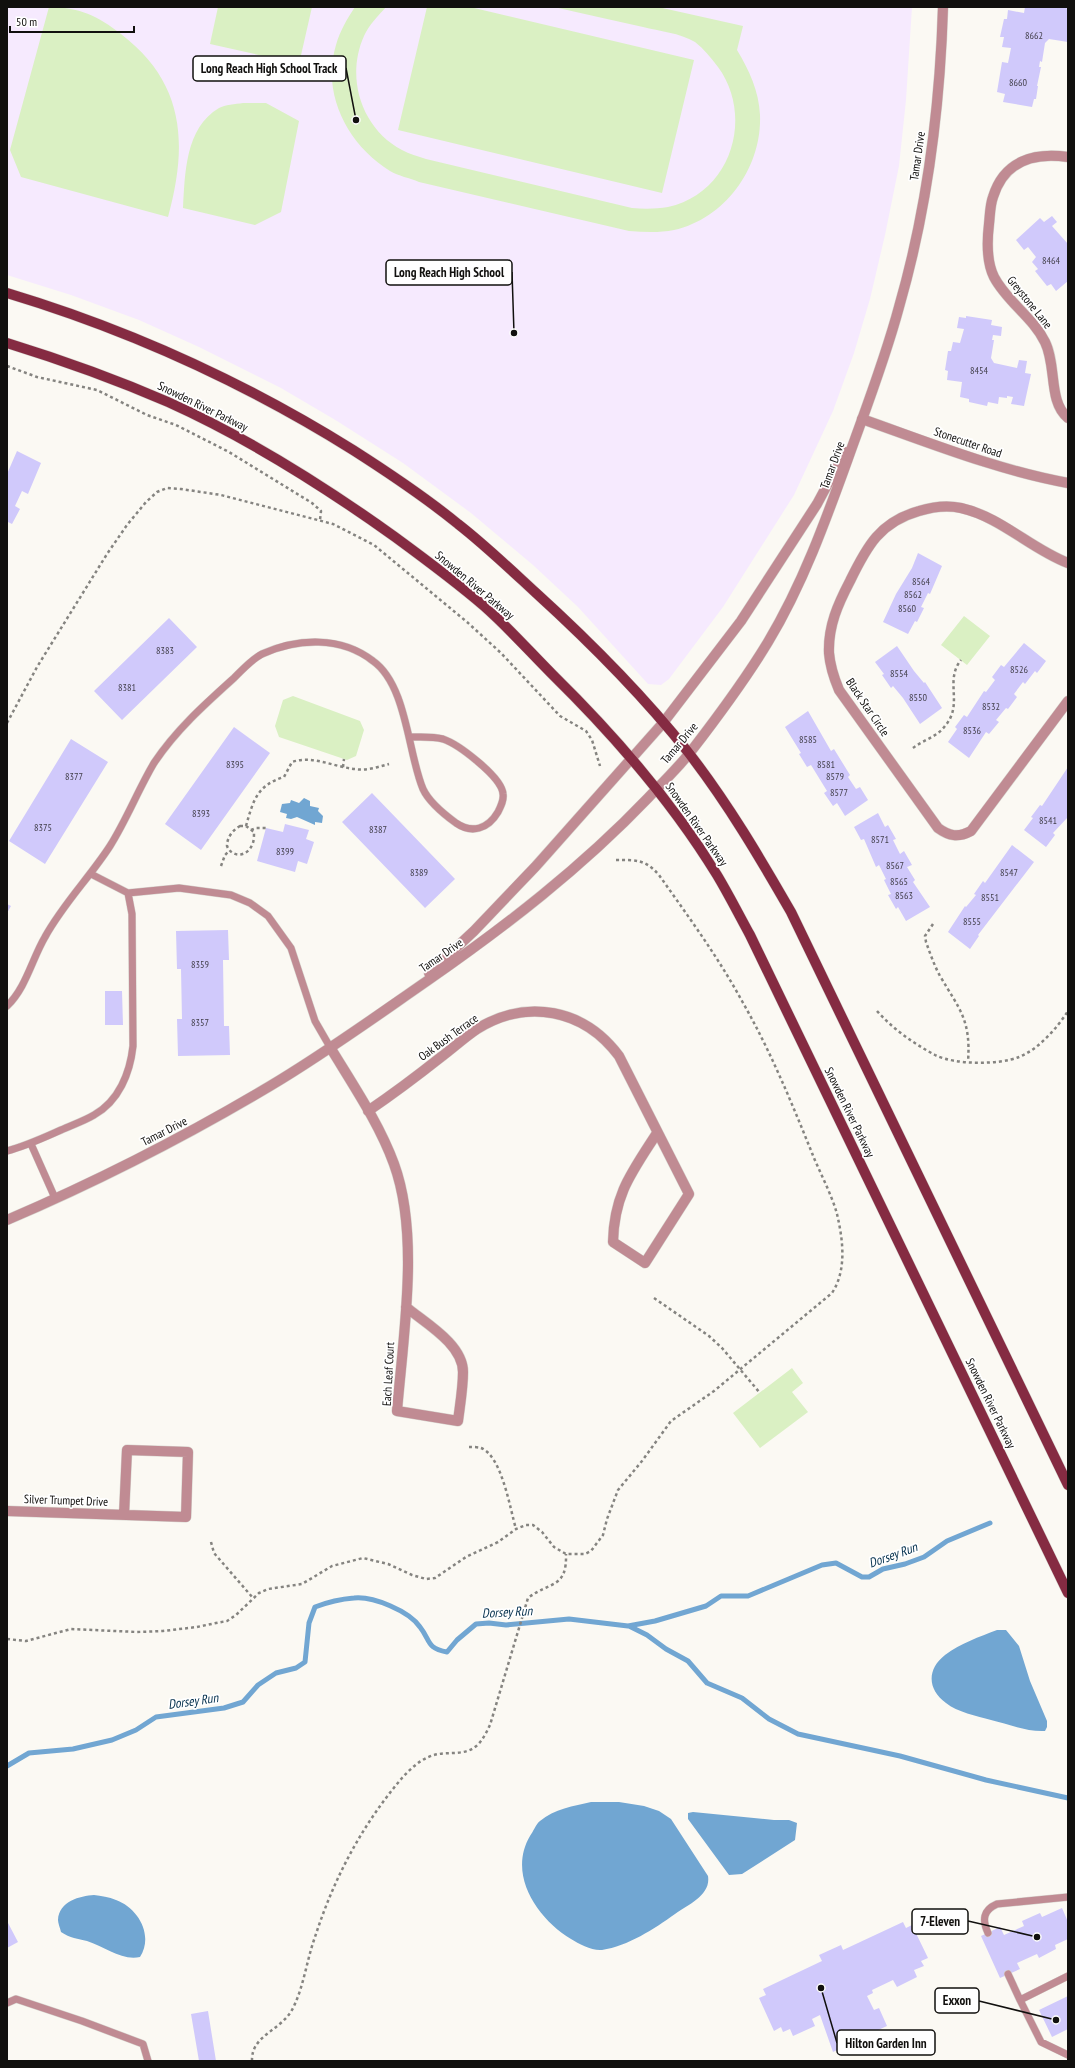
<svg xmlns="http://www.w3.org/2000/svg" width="1075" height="2068" viewBox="0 0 1075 2068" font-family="'PT Sans Narrow',sans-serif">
<rect width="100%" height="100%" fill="#fbf9f3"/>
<!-- education -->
<path fill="#f6eafe" d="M7 7H912L906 100 899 166 885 235 870 299 854 353 833 411 794 495 723 607 669 679 661 685 648 684 578 607 533 565 471 513 403 463 337 421 281 388 199 347 139 320 71 295 7 275Z"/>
<!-- green -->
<path fill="#daf0c3" d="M49 7C79 7 98 16 121 34 185 83 188 144 168 217L21 177 10 150Z
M218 7H312L299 64 210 44Z
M355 7H386C378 16 369 25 364 36 345 78 362 129 402 150 409 154 418 156 426 159L632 208C644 209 656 209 668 207 732 193 754 116 718 67 711 58 704 49 695 42 680 33 659 31 643 27 613 20 583 14 554 7H658L743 26 737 50C749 70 759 91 760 115 762 167 726 218 674 230 659 233 644 232 629 231L419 182C410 178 398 176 390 171 348 145 321 94 336 45 340 31 347 19 355 7Z
M427 7H470L694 60 662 193 398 130Z
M243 103H266L299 121 281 212 255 225 183 208C185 174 185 128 219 108 225 105 235 104 243 103Z
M964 616 990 636 967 665 941 645Z
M293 696 360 721 364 730 356 756 347 760 279 737 275 726 283 700Z
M792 1368 803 1383 792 1392 808 1412 760 1448 733 1413Z"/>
<!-- water -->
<path fill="#71a6d2" d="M304 798 310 801V806L319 808 318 811 323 816 322 823 315 822V825L297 817 291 819 286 818 287 814 280 812 282 804 290 803 291 800 299 803Z
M997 1630H1006L1019 1646 1030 1681 1047 1721V1727L1045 1731C1027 1732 1008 1724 991 1720 977 1716 957 1712 946 1703 927 1689 927 1669 945 1655 961 1643 979 1637 997 1630Z
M591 1802H619L644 1806 659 1811 671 1819 708 1876C711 1895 689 1904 675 1914 654 1929 628 1946 602 1950 592 1951 579 1944 571 1939 538 1919 507 1875 530 1836 533 1832 536 1824 540 1821 554 1809 574 1806 591 1802Z
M693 1812 774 1820H789L797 1823 795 1840 742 1874 729 1875 688 1819V1813Z
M94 1895C101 1896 109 1897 116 1900 138 1908 154 1935 140 1957 122 1961 105 1947 87 1941 78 1939 70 1938 61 1932 60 1928 58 1923 58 1920 59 1901 80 1896 94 1895Z"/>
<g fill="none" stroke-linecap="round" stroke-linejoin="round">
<!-- stream -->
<path stroke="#71a6d2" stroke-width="5" d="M629 1626 647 1635 666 1649 688 1661 707 1683 742 1698 769 1719 798 1734 900 1756 986 1780 1068 1798
M7 1766 29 1753 73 1749 112 1740 136 1730 156 1717 224 1708 243 1702 258 1685 276 1673 296 1668 305 1662 309 1623 315 1607C328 1602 341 1599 354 1598 373 1596 409 1611 420 1627 431 1641 426 1648 447 1652L457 1640 476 1624 489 1623 506 1625 569 1619 628 1626 655 1621 706 1606 721 1596H748L822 1565 836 1563 862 1577H869L883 1569 905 1564 924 1557 947 1541 990 1523"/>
</g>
<!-- building -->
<path fill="#d0c9fb" d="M1025 7H1064L1068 9V42L1049 39 1045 43 1042 62 1040 61 1039 67H1041L1037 86H1038L1036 99H1034L1032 107 1003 102 1005 94 997 92 1002 62 1008 63 1011 48 1002 47 1004 37H1000L1004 19H1007L1008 10 1024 13Z
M1052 216 1057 222 1052 226 1068 244V281L1056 291 1051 284 1047 286 1035 271 1038 269 1032 262 1036 257 1028 247 1024 250 1016 240 1040 218 1044 222Z
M966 316 992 320 991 325 1002 327 1001 336 993 335 992 340H994L991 358 994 363 1017 368 1019 360 1027 361 1025 373 1031 374 1024 406 1011 404 1013 397 1007 396V398L999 397 998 404 988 402 987 406 969 402V399L960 397 962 382 947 380 948 371 945 370 948 351H951L953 342 960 343 964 329 957 328 959 317 966 318Z
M17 451 41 463 28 494 22 491 15 506 20 509 12 524 8 522 7 524V474Z
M918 553 942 566 930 594 928 593 921 607 924 608 917 622 915 621 908 634 883 622 896 594 912 568Z
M169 618 197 647 122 720 94 691Z
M1024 643 1046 661 1037 673 1035 671 1025 684 1023 682 1014 694 1017 697 1008 709 1006 708 996 720 999 722 989 734 986 732 969 758 948 742 957 729 955 727 964 715 967 717 984 691 986 692 995 680 992 677 1001 665 1004 667Z
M897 646 914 671 924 683 925 682 942 708 920 724 903 698 893 686 891 688 882 675 884 674 875 662Z
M808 711 831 751 834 749 850 775 848 777 856 789 860 787 868 800 845 816 837 803 833 806 824 793 827 791 811 765 807 767 799 754 801 753 785 727Z
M234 727 270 753 201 850 165 824Z
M71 739 108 762 45 864 9 841Z
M1068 767V817L1053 833 1055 835 1046 847 1024 830 1033 818 1031 817 1040 805 1042 806Z
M372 793 455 879 425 908 342 822Z
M878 813 885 827 888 825 896 839 893 840 900 854 904 851 912 865 907 867 915 880 913 882 930 907 906 921 898 907 896 909 888 895 891 894 884 880 886 879 879 865 876 867 864 839 861 840 854 827Z
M285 824 309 830 306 839 314 842 307 864 298 861 295 872 257 861 266 828 283 832Z
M1012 845 1034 862 978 935 979 936 970 949 948 932 965 906 966 907 976 895 974 894 983 881 985 883Z
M7 904 11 906 7 913Z
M228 930 229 960H223L224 1026H229L230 1055 178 1056 177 1019H182L181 969H177L176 931Z
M105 991H122L123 1025H105Z
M1062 1908 1068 1922V1939L1055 1945 1056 1949 1039 1958 1037 1954 1017 1963 1020 1969 1000 1978 981 1936 1000 1927 1004 1935 1024 1926 1022 1921 1040 1913 1042 1917Z
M7 1921 18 1942 7 1948Z
M903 1922 906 1928 912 1925 928 1958 921 1961 924 1966 914 1970 917 1977 897 1987 893 1980 872 1990 873 1993 867 1996 874 2010 879 2008 887 2026 876 2031 879 2038 848 2053 845 2046 833 2052 820 2015 812 2019 815 2026 793 2036 790 2029 783 2032 781 2027 774 2031 759 1998 766 1995 763 1989 822 1961 819 1955 841 1945 843 1950Z
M1068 1996V2029L1052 2037 1039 2010Z
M208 2011 216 2061H199L191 2014Z"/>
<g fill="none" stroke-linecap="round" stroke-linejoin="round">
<!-- service casing -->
<g stroke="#d6d4ce" stroke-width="8">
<path id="service" d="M91 874 128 893 179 888 231 895 250 903 268 916 291 948 315 1021 330 1047
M7 1006C26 988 32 959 45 937 63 904 90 877 110 846 127 819 138 790 154 763 176 730 204 705 234 678 242 670 252 659 262 654 298 638 341 636 373 661 407 685 408 754 423 789 429 802 445 815 456 823 472 834 488 829 498 812 501 806 504 800 503 794 502 777 458 744 443 739 432 736 421 737 410 737
M31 1144 55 1198
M7 1151C26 1146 43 1138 61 1130 72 1125 84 1121 94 1115 119 1101 130 1073 133 1046L132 914 128 893
M988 1933C982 1920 983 1910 997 1904L1068 1897
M1008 1974 1020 2000
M1068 1976 1020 2000 1041 2042 1068 2055
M7 2003 16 1999 82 2021 143 2044 148 2061"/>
</g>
<!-- minor casing -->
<g stroke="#d6d4ce" stroke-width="11">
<path id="minor" d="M1068 157C1034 152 1004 161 993 197 990 205 990 215 989 224 987 241 986 261 994 277 1007 302 1033 317 1045 342 1057 366 1048 402 1068 418
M862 419C930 443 997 470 1068 483
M1068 563C1031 549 1001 517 961 508 947 505 932 507 919 511 880 522 867 546 850 581 838 604 828 626 829 653 830 666 834 678 839 690L938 828C949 836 958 838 971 831L1068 701
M330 1047C353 1085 379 1123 394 1164 420 1235 403 1337 397 1411L458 1421C460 1405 463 1388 463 1372 463 1344 425 1323 406 1307
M368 1111C393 1094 417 1076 441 1057 453 1048 465 1037 477 1029 527 998 584 1009 619 1056L689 1194 645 1263 613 1242C614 1194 632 1172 657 1133
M7 1511 186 1517 188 1452 127 1450 124 1515"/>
</g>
<!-- tertiary casing -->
<g stroke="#d6d4ce" stroke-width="11">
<path id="tertiary" d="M429 973 474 931 536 866 663 723 741 621 817 504 845 452
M7 1220C98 1181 186 1136 270 1086 324 1054 375 1017 427 981 506 926 581 868 648 798 663 782 679 767 692 750 719 715 745 680 768 642 806 579 830 508 855 439 871 395 887 352 899 307 927 210 940 108 943 7"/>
</g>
<!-- primary casing -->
<g stroke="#d6d4ce" stroke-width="11">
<path id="primary" d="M7 293C130 330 244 382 353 450 389 473 425 497 458 524 485 545 510 569 535 592 590 642 642 694 688 752 727 802 760 858 791 912L1068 1485
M7 343C62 360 115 379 168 402 248 438 324 486 395 537 425 559 455 581 484 606 508 627 530 652 553 675 613 734 673 803 717 875 729 895 739 915 750 935L1068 1593"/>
</g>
<!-- path -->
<path stroke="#858480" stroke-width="2.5" stroke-dasharray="3 3" stroke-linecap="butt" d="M7 366 37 377 97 390 147 415 176 425 229 452 312 503 321 511 320 520
M7 723 37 667 107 554 127 525 146 502 157 492 167 488 181 489 221 495 333 524 374 545 467 622 501 653 560 716 586 731 592 740 600 766
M913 748C923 740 937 737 945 726 964 704 944 681 961 660
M343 767 344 759
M240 826H246L254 832C254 836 254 842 252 845 247 857 232 858 227 846 227 837 233 830 240 826Z
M246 826C253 801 257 785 284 777L292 762C313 755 334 767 355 769 366 771 378 767 389 764
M251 830 256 828H266
M221 866 225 855 229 851
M933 924 925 936 926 942C930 953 934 965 940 976 960 1010 971 1020 968 1062
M877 1011C893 1029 913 1043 935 1055 955 1065 999 1065 1019 1057 1039 1049 1057 1028 1068 1011
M654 1298 709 1336 722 1348 760 1393
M469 1447C473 1447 478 1447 481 1448 502 1456 510 1509 516 1529
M211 1542 214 1553 253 1598
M7 1639 26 1641 71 1629 137 1632 163 1631 197 1627 216 1623 227 1621 236 1615 259 1593 268 1589 302 1584 332 1566 363 1558 388 1564 412 1575 426 1579 435 1578 466 1557 498 1542 516 1529 526 1525H533L542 1532 554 1547 566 1554H585L591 1551 603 1535 607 1519 618 1490 642 1461 671 1421 714 1391 832 1293C847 1270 843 1240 837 1214 832 1195 819 1171 812 1153 791 1101 770 1050 742 1001 718 957 688 916 659 875 645 859 636 860 616 860
M252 2061C251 2034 283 2031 294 2006 304 1985 307 1959 315 1937 334 1878 362 1825 402 1778 412 1767 424 1756 439 1754 451 1752 464 1755 475 1747 482 1742 486 1733 490 1725L528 1598C550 1581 567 1589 566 1554"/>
<!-- service -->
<use href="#service" stroke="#c08b93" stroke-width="7"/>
<!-- minor -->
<use href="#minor" stroke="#c08b93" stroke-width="10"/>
<!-- tertiary -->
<use href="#tertiary" stroke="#c08b93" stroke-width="10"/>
<!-- primary -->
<use href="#primary" stroke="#852b42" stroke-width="10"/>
</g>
<g text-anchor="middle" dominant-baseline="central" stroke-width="3.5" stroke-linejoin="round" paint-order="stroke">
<!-- number labels -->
<g font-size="10" fill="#413e49">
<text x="1034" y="35">8662</text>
<text x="1018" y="82">8660</text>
<text x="1051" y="260">8464</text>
<text x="979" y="370">8454</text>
<text x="921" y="581">8564</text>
<text x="913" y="594">8562</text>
<text x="907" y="608">8560</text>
<text x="165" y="650">8383</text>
<text x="1019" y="669">8526</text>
<text x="899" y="673">8554</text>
<text x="127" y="687">8381</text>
<text x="918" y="697">8550</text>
<text x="991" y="706">8532</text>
<text x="972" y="730">8536</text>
<text x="808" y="739">8585</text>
<text x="235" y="764">8395</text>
<text x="826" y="764">8581</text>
<text x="74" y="776">8377</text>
<text x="835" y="776">8579</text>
<text x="839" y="792">8577</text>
<text x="201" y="813">8393</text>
<text x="1048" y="820">8541</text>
<text x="43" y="827">8375</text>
<text x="378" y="829">8387</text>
<text x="880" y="839">8571</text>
<text x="285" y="851">8399</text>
<text x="895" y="865">8567</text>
<text x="419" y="872">8389</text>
<text x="1009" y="872">8547</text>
<text x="899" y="881">8565</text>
<text x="904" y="895">8563</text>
<text x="990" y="897">8551</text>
<text x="972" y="921">8555</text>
<text x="200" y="964">8359</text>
<text x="200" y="1022">8357</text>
</g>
<!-- street labels -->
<g font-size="12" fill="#11100e" stroke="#fff">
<text transform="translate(917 156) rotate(-82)">Tamar Drive</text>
<text transform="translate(1030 302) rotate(51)">Greystone Lane</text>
<text transform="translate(203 406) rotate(26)">Snowden River Parkway</text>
<text transform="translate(968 442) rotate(19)">Stonecutter Road</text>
<text transform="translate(832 465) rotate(-70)">Tamar Drive</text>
<text transform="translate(475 585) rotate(40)">Snowden River Parkway</text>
<text transform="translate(868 707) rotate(56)">Black Star Circle</text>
<text transform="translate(679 743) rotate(-50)">Tamar Drive</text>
<text transform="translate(697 824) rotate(55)">Snowden River Parkway</text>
<text transform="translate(441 955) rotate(-35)">Tamar Drive</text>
<text transform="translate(448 1037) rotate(-36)">Oak Bush Terrace</text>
<text transform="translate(850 1112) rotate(64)">Snowden River Parkway</text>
<text transform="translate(164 1131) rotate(-27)">Tamar Drive</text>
<text transform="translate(388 1374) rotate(-87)">Each Leaf Court</text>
<text transform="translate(991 1403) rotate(64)">Snowden River Parkway</text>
<text transform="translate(66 1500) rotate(2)">Silver Trumpet Drive</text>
</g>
<!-- water labels -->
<g font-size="13" font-style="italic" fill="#032f4c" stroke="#fff">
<text transform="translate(893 1555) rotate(-20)">Dorsey Run</text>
<text transform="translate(507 1612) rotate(-3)">Dorsey Run</text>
<text transform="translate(193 1701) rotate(-8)">Dorsey Run</text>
</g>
</g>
<!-- callouts -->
<path fill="none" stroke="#11100e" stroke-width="1.5" d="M356 120L346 68M514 333L512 272M1037 1937L968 1921M1056 2020L979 2001M821 1988L837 2043"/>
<g fill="#11100e" stroke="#fff" stroke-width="1.5">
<circle cx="356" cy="120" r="4"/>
<circle cx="514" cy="333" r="4"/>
<circle cx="1037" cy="1937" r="4"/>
<circle cx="1056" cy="2020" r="4"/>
<circle cx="821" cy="1988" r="4"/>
</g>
<g fill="#fff" stroke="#11100e" stroke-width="1.5">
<rect x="193" y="56" width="153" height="25" rx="4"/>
<rect x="386" y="260" width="126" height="25" rx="4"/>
<rect x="912" y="1909" width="56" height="25" rx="4"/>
<rect x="935" y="1988" width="44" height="25" rx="4"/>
<rect x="837" y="2030" width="98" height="25" rx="4"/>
</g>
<g font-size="13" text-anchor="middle" font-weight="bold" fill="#11100e">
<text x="269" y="73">Long Reach High School Track</text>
<text x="449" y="277">Long Reach High School</text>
<text x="940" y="1926">7-Eleven</text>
<text x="957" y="2005">Exxon</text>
<text x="886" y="2048">Hilton Garden Inn</text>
</g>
<!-- border -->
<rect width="1075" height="2068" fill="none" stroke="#11100e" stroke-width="16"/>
<!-- scale -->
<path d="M10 26v6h124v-6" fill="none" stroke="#11100e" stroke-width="2"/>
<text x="16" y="26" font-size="12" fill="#11100e" stroke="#ffffff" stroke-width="3" paint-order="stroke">50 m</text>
</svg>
